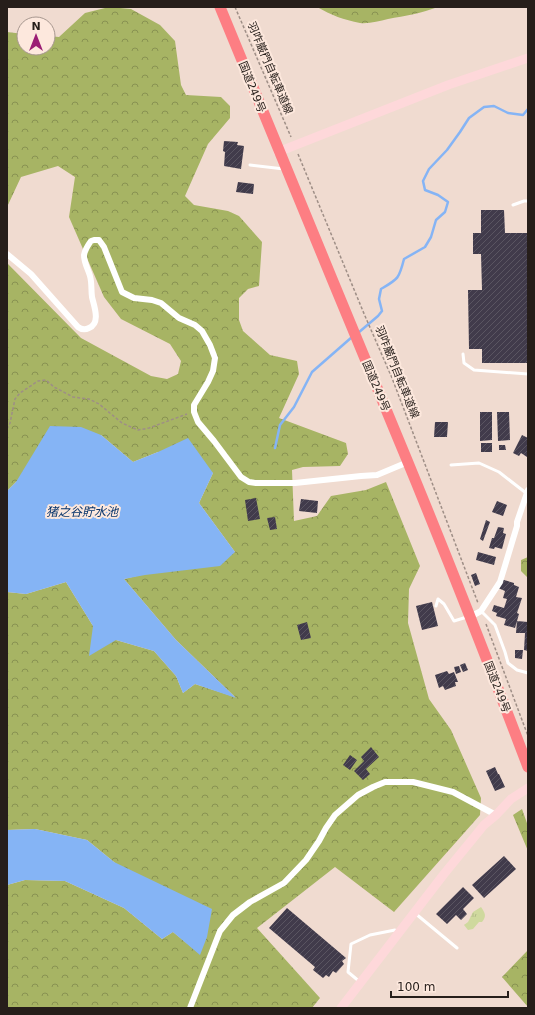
<svg xmlns="http://www.w3.org/2000/svg" width="535" height="1015" viewBox="0 0 535 1015" font-family="'DejaVu Sans','Noto Sans JP',sans-serif">
<defs>
<pattern id="grass-tufts" width="24" height="20" patternUnits="userSpaceOnUse"><rect width="24" height="20" fill="#cfd99e"/><path d="M3 7l-1-3M5 7V3M7 7l1-3M15 17l-1-3M17 17v-4M19 17l1-3" fill="none" stroke="#b2ba88"/></pattern>
<pattern id="forest-crowns" width="20" height="18" patternUnits="userSpaceOnUse"><rect width="20" height="18" fill="#a7b464"/><path d="M2 6a3 3 0 1 1 6 0M12 15a3 3 0 1 1 6 0" fill="none" stroke="#889252"/></pattern>
<pattern id="building-hatch" width="6" height="6" patternUnits="userSpaceOnUse"><rect width="6" height="6" fill="#413b4b"/><path d="M-1 1l2-2M0 6l6-6M5 7l2-2" fill="none" stroke="#5a5561"/></pattern>
</defs>
<rect width="100%" height="100%" fill="#f0dbd0"/>
<!-- grass -->
<path fill="url(#grass-tufts)" d="M481 907C485 913 487 916 482 922H479L473 929 468 930 464 925 468 922 473 912Z"/>
<!-- forest -->
<path fill="url(#forest-crowns)" d="M109 7 131 9 160 25 175 41 181 85 186 95 221 97 230 106V118L208 144 185 196 194 205 228 211 239 216 262 242 259 286 248 289 239 298V320L243 331 270 355 297 361 299 374 279 418 346 443 348 454 340 466 303 467 292 470 294 521 317 516 331 496 366 490 386 482 420 566 409 589 408 623 429 699 451 730 481 798 480 815 394 912 335 867 257 928 320 998 312 1008H7V885L25 880 65 881 124 908 162 939 173 932 200 954 114 862 87 840 35 829 7 830V592L26 594 66 582 93 626 116 640 154 651 176 676 183 693 195 684 235 697 176 640 124 579 235 552 199 503 213 473 158 452 133 462 101 435 16 482 7 491V263L81 338 151 376 167 379 178 374 181 361 170 344 121 319 104 297 69 217 75 177 58 166 21 177 7 207V32L24 34V48H48V36L59 37 85 13Z
M317 7H438C422 13 405 16 388 19 379 21 369 24 360 23 344 20 331 15 317 7Z
M528 557V578L521 571V560Z
M522 809 528 826V851L513 815Z
M528 950V1007L502 977Z"/>
<!-- water -->
<path fill="#85b4f5" d="M50 426 81 427 101 435 133 462 158 452 188 438 213 473 199 503 235 552 220 566 145 575 124 579 176 640 236 698 195 684 183 693 176 676 154 651 116 640 89 656 93 626 66 582 26 594 7 592V491L16 482Z
M35 829 87 840 114 862 212 909 207 937 200 955 173 932 162 939 124 908 65 881 25 880 7 885V830Z"/>
<g fill="none" stroke-linecap="round" stroke-linejoin="round">
<!-- stream -->
<path stroke="#85b4f5" stroke-width="2.5" d="M358 333 378 316 382 311 379 299 381 289C398 279 399 279 404 259L425 247 431 237 436 220 445 212 448 202 438 195 425 190 423 181 429 169 447 150 460 132 469 118 484 107 494 106 508 113 523 115 528 109
M275 448 280 425 294 407 312 372 352 337"/>
</g>
<!-- building -->
<path fill="url(#building-hatch)" d="M224 141 238 142 237 145 244 146 241 169 224 166 225 152 223 151Z
M238 182 254 184 253 194 236 192Z
M481 210H504L505 233H527L528 363H482V349H469L468 290H482L481 254H473V233H481Z
M480 412H492V440L480 441Z
M497 412H509L510 440 498 441Z
M435 422H448L447 437H434Z
M522 435 528 438V454L527 457 521 453 519 456 513 453Z
M481 443H492V452H481Z
M499 445H505L506 450H499Z
M256 498 260 519 248 521 245 500Z
M301 499 318 501 317 513 299 511Z
M497 501 507 505 503 516 492 512Z
M275 517 277 529 270 530 267 518Z
M486 520 490 522 483 541 480 539Z
M498 527 504 528 503 533 506 534 502 549 495 547 494 549 489 548 492 538H494Z
M478 552 496 557 494 565 476 560Z
M476 573 480 584 475 586 471 575Z
M501 579 514 583V585L519 587 516 597 522 598 517 613 519 614 515 628 504 625 506 619 496 616 497 613 492 611 494 605 504 608 507 599 503 598 505 591 498 588Z
M432 602 438 626 422 630 416 606Z
M517 621 528 622V651L524 650 525 633H516Z
M307 622 311 638 301 640 297 625Z
M515 650H523L522 659 515 658Z
M465 663 468 670 463 672 460 665Z
M459 666 461 672 456 674 454 667Z
M447 671 449 674 454 672 458 682H455L456 686 445 690 443 686 439 688 435 675Z
M371 747 379 757 366 769 370 774 363 780 354 771 364 761 361 757Z
M350 755 357 760 350 770 343 765Z
M495 767 498 774H499L505 787 495 791 486 771Z
M504 856 516 869 484 898 472 885Z
M463 887 474 898 463 909 467 914 461 920 456 915 447 924 436 914Z
M287 908 346 958 342 961 344 964 336 973 333 971 329 977 326 975 323 978 313 970 315 967 269 928Z"/>
<g fill="none" stroke-linecap="round" stroke-linejoin="round">
<!-- path -->
<path stroke="#9e8e86" stroke-width="1.5" stroke-dasharray="3 2" stroke-linecap="butt" d="M235 7 291 137
M298 154 365 316 392 378 478 603
M7 429 10 423 15 399 20 393 38 381 46 380 54 387 73 397 89 399 99 404 122 423 138 430 149 428 187 414
M486 624 528 736"/>
<!-- lane -->
<path stroke="#fff" stroke-width="3" d="M250 165 284 169
M513 205 524 201H528
M463 354 464 363 474 370 528 374
M451 465 479 463 499 472 526 493
M436 606 438 599 444 604 454 621 467 617
M481 611 495 625 505 652 508 663 517 670 528 673
M416 914 457 948
M360 982 348 972 351 944 370 935 395 930 397 932"/>
<!-- street -->
<path stroke="#fff" stroke-width="6" d="M7 254 31 274 78 327C82 330 85 330 89 328 101 323 94 306 92 297 91 290 92 283 90 276 88 269 84 263 84 255 85 250 88 245 91 241L94 240H99L104 247 122 292 134 298 152 300 161 303 179 318 195 325 202 331 210 345 215 358 213 371 208 382 194 405V412L198 422 214 441 241 477 249 482 256 483H295L361 476 377 475 408 462
M470 617 481 611 500 582 517 526V522L528 490
M190 1008 220 931 233 915 250 902 284 883 306 860 319 841 326 828 335 815 358 795 373 787 385 782H413L453 792 496 815"/>
<!-- secondary -->
<path stroke="#fed8da" stroke-width="9" d="M278 152 448 85 528 58
M341 1008 444 874 484 825 496 815 511 799 528 788"/>
<!-- highway -->
<path stroke="#fd7e83" stroke-width="11" d="M220 7C281 158 345 309 407 460 449 562 489 664 528 767"/>
</g>
<g text-anchor="middle" dominant-baseline="central" stroke-width="4" stroke-linejoin="round" paint-order="stroke">
<!-- street labels -->
<g font-size="11" fill="#261e1a" stroke="#fde8dd">
<text transform="translate(270 68) rotate(67)">羽咋巌門自転車道線</text>
<text transform="translate(252 87) rotate(68)">国道249号</text>
<text transform="translate(397 372) rotate(68)">羽咋巌門自転車道線</text>
<text transform="translate(376 386) rotate(67)">国道249号</text>
<text transform="translate(497 687) rotate(69)">国道249号</text>
</g>
<!-- water labels -->
<g font-size="12" font-style="italic" fill="#06336b" stroke="#fde8dd">
<text x="82" y="512">猪之谷貯水池</text>
</g>
</g>
<!-- border -->
<rect width="535" height="1015" fill="none" stroke="#261e1a" stroke-width="16"/>
<!-- north arrow -->
<g transform="translate(36 36)"><circle r="19" fill="#fde8dd" stroke="#a7978f"/>
<path d="M0-3L7 15L0 10L-7 15Z" fill="#9b1d74"/>
<text y="-6" font-size="11" font-weight="bold" text-anchor="middle" fill="#261e1a">N</text>
</g>
<!-- scale -->
<path d="M391 991v6h117v-6" fill="none" stroke="#261e1a" stroke-width="2"/>
<text x="397" y="991" font-size="12" fill="#261e1a" stroke="#fde8dd" stroke-width="3" paint-order="stroke">100 m</text>
</svg>
